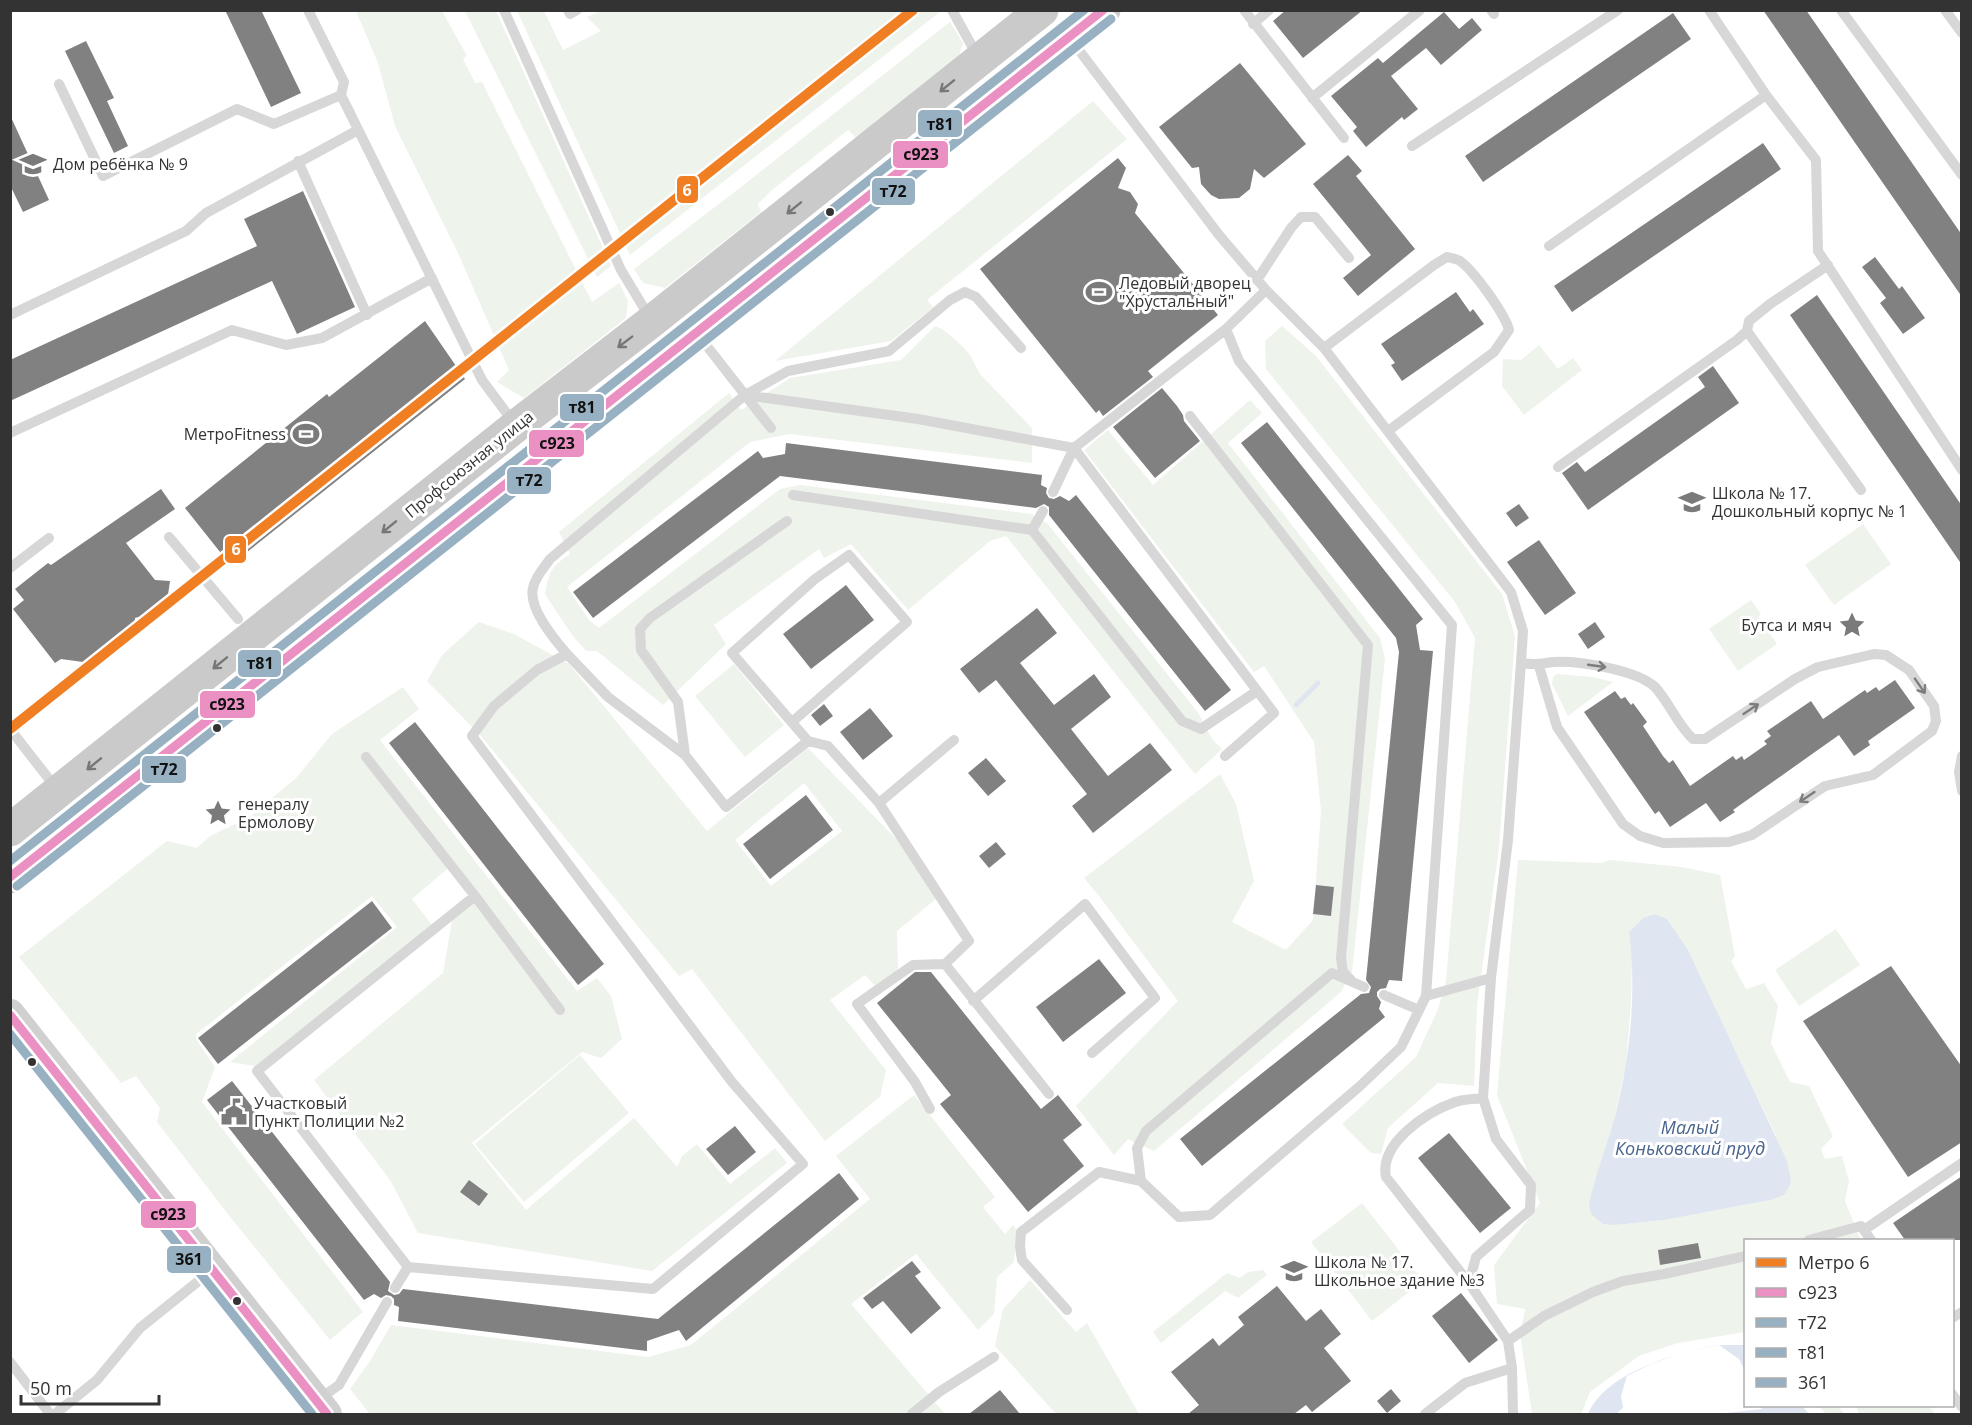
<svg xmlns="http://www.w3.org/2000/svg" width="1972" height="1425" viewBox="0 0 1972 1425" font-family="'Open Sans',sans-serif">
<rect width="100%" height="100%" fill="#fff"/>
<!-- green -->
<path fill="#eef3ec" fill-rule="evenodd" d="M356 11H442L467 56 463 59 475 83 482 82 592 302 619 283 628 301 626 318 524 398 497 382 509 370 458 253 395 126 378 63Z
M465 11H496L611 266 597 277Z
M517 11H544L563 50 601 31 587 17 601 11H941L630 255Z
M950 22 963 43 959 56 856 138 848 130 772 190 758 204 761 212 665 288 643 283 634 269 741 187Z
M1093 101 1127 139 927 300 933 307 891 341 775 361Z
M935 326 944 330 962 346 970 355 980 374 1032 428V463L789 434 750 442 567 587 589 620 599 628 780 489 800 485 1031 514 1047 523 1199 714 1212 739 1222 749 1195 774 1006 536 990 541 908 610 851 544 824 558 819 549 714 625 726 644 663 705 597 651H586L572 635 545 594C549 571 551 567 570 554L559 532 729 393 741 410 790 378 901 360Z
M1282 326 1316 356 1502 594 1515 636 1499 848 1477 1005 1474 1086 1438 1083 1388 1128 1381 1154 1371 1153 1342 1124 1416 1057 1438 1009 1446 981 1475 638 1455 602 1266 369 1265 341Z
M1539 345 1558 369 1573 358 1582 370 1524 415 1502 386 1503 359 1521 360Z
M1250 400 1262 413 1228 443 1380 638 1385 659 1352 972 1341 992 1154 1151 1128 1139 1114 1155 1076 1106 1178 1001 1099 896 1084 878 1220 774 1236 804 1254 881 1232 922 1286 950 1313 920 1321 811 1314 742 1264 666 1254 672 1084 450 1108 430 1153 485Z
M1863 524 1891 564 1834 605 1805 565Z
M1751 600 1761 614 1758 617 1777 644 1738 671 1709 629Z
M479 622 514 634 569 664 707 831 808 748 898 841 937 898 897 931 898 970 875 986 865 975 830 1000 886 1070 880 1097 825 1141 692 969 679 976 480 735 427 681 442 655ZM804 783 842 831 771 886 735 840Z
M734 664 784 725 745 757 695 696Z
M1557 674 1592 677 1613 682 1568 716 1552 684 1553 677Z
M403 687 419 709 380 740 577 991 597 978 611 996 622 1039 601 1058 582 1052 472 1143 526 1210 634 1118 677 1167 682 1156 697 1144 730 1184 775 1148 787 1163 652 1271 418 1233 390 1180 314 1080 443 973 452 921 475 896 454 863 412 899 432 925 255 1066 230 1062 397 927 372 896 196 1034V1039L215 1067 202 1102 363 1312 330 1340 231 1218 157 1122 160 1108 136 1076 121 1083 19 957 167 841 197 848 210 836 250 817 296 778 332 734Z
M1518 860 1601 863 1610 860 1682 867 1720 875 1735 956 1731 961 1746 989 1764 983 1778 1006 1771 1043 1790 1082 1809 1086 1833 1136 1821 1149 1825 1159 1842 1156 1849 1181 1845 1201 1861 1240H1746L1745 1332 1678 1343 1639 1356 1590 1392 1581 1414H1532L1520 1334 1525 1309 1497 1304 1494 1265 1540 1203 1497 1095ZM1654 914 1688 950 1711 1001 1776 1136 1770 1200 1665 1220 1615 1225 1614 1119 1626 1066 1631 1002 1632 958 1629 932 1643 918Z
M1836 929 1860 965 1799 1006 1775 970Z
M580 1055 629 1113 524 1202 475 1144Z
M914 1095 995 1197 983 1207 1005 1234 1013 1225 1017 1231 1014 1262 997 1277 994 1314 978 1330 916 1254 851 1304 945 1414H370L350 1389 370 1361 391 1325 648 1357 691 1345 870 1199 836 1156Z
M1362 1203 1423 1281 1372 1321 1311 1242Z
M1263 1270 1267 1275 1238 1298 1225 1291 1161 1343 1153 1332 1227 1273 1240 1278 1248 1272Z
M1030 1280 1076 1332 1087 1323 1139 1414H1056L995 1346 1003 1309Z
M1819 1406H1838L1844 1414H1826Z
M1856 1406H1929L1935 1414H1859Z"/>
<!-- water -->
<path fill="#e0e6f1" d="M1654 914 1667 919 1688 950 1787 1161 1791 1181 1789 1187 1784 1195 1770 1200 1665 1220 1615 1225 1603 1224 1591 1214 1589 1204C1595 1176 1606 1148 1614 1120 1630 1060 1637 994 1629 932L1643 918Z
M1719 1345H1745L1746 1406H1802L1809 1414H1588C1607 1371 1677 1353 1719 1345Z"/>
<!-- pier -->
<path fill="#fff" d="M1719 1345 1739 1359 1745 1371 1746 1406H1761L1762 1409 1717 1414H1616L1623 1408 1621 1396 1627 1376 1651 1364 1685 1352Z"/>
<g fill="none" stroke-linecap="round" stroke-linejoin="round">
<!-- stream -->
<path stroke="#e0e6f1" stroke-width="5" d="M1296 705 1318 683"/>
</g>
<!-- building -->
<path fill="#818181" d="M225 10H261L301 93 271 107Z
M1286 10H1363L1303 58 1273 21Z
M1763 10H1806L1962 235V297Z
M1444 12 1459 29 1472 18 1482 30 1441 65 1426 48 1391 76 1418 109 1404 120 1402 117 1366 147 1353 131 1357 127 1331 96 1378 58 1383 63Z
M1673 13 1691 39 1483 182 1465 156Z
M86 41 114 98 107 101 128 146 114 153 65 51Z
M1240 63 1306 144 1264 178 1254 169 1250 189 1239 198 1219 199 1211 195 1201 184 1199 167 1192 168 1159 127Z
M10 115 49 200 23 212 10 185Z
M1763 143 1781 169 1572 312 1554 286Z
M1348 155 1362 171 1356 176 1415 249 1358 296 1343 278 1371 255 1313 184Z
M1118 158 1126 168 1118 188 1130 192 1138 204 1135 213 1218 315 1148 371 1153 377 1103 416 1099 410 1096 413 980 269Z
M303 191 355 307 297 334 272 281 10 401V360L257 246 244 219Z
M1875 257 1899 289 1902 286 1925 318 1903 334 1880 303 1886 298 1862 267Z
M1456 292 1470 312 1473 309 1484 324 1402 381 1391 365 1395 363 1381 344Z
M1817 295 1962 506V565L1790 315Z
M425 321 465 379 237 560 231 561 224 557 185 508 327 394 329 397Z
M1713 366 1739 403 1588 510 1562 473 1577 462 1585 472 1705 387 1698 377Z
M1162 388 1177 406 1183 415 1184 421 1200 441 1155 478 1113 427Z
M1267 422 1423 619 1416 625 1420 650 1433 651 1402 981 1389 980 1386 988 1380 989 1377 992V996L1381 1002 1379 1009 1385 1017 1202 1166 1180 1139 1361 994 1369 993 1371 987 1366 980 1399 652 1396 638 1241 443Z
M786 443 1042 475 1041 485 1047 488 1046 493 1049 498 1054 499 1060 496 1069 501 1076 495 1231 690 1205 711 1049 515V507L1044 504 1036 508 780 476 593 618 573 592 758 451 763 458 785 454Z
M161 489 175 509 126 543 155 580 170 581 168 595 142 616 135 618 133 639 116 637 83 662 61 659 55 663 13 609 24 600 15 589 48 563 51 565Z
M1519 504 1529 518 1516 527 1506 513Z
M1539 540 1576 593 1545 615 1507 562Z
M846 585 874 620 811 669 783 634Z
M1037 608 1057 633 1020 663 1054 705 1094 674 1111 697 1071 729 1108 776 1150 743 1172 770 1093 833 1072 806 1087 794 996 680 979 693 960 669Z
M1595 622 1605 637 1588 649 1578 634Z
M1895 680 1915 708 1868 741 1870 745 1854 756 1839 735 1733 810 1735 812 1720 822 1706 803 1670 827 1659 811 1655 814 1584 712 1615 691 1621 699 1625 697 1631 705 1633 703 1647 722 1643 726 1663 756 1669 763 1673 760 1690 786 1733 756 1736 760 1742 756 1744 760 1767 744 1764 741 1771 736 1767 731 1811 701 1823 719 1865 690 1867 693 1876 687 1879 691Z
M824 704 833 716 820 726 811 715Z
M870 708 893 736 863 760 840 732Z
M415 722 604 964 578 985 389 743Z
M986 758 1006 781 988 796 968 773Z
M806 795 833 830 770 879 743 844Z
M996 842 1006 854 989 868 979 856Z
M1316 885 1334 887 1331 916 1313 914Z
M372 901 392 928 218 1064 198 1038Z
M1099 959 1126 993 1063 1042 1036 1007Z
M1891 966 1962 1067V1142L1908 1177 1803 1021Z
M915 972H931L1041 1109 1058 1095 1082 1125 1063 1140 1084 1166 1028 1212 940 1104 951 1095 877 1003Z
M232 1081 390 1282 388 1291 394 1295 399 1294 403 1289 658 1319 839 1173 859 1199 686 1341 679 1330 647 1341V1351L398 1321 399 1307 394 1305V1299L391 1296 386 1295 381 1298 374 1294 364 1300 207 1100Z
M735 1126 756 1152 728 1175 706 1149Z
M1449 1133 1511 1208 1480 1233 1418 1158Z
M1962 1176V1240H1905L1893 1223Z
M469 1180 488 1194 479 1206 460 1192Z
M1698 1243 1701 1258 1660 1265 1658 1250Z
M912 1261 921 1272 915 1276 941 1308 911 1334 883 1301 872 1309 863 1298Z
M1277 1286 1306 1321 1321 1309 1341 1334 1324 1348 1351 1381 1312 1412 1306 1405 1294 1414H1188L1199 1405 1171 1372 1213 1338 1219 1346 1244 1325 1238 1317Z
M1461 1293 1498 1340 1469 1363 1432 1316Z
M1391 1389 1401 1401 1387 1413 1377 1401Z
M1000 1390 1020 1414H969Z"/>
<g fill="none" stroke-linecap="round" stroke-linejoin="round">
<!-- service -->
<path stroke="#d7d7d7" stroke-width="10" d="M308 10 344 82 341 95 482 380 514 423
M504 10 621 270 650 318
M568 10 570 14 577 10
M952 10 978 57
M1244 10 1344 138
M1491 10 1494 14
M1841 10 1962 175
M1945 10 1962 33
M1253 24 1269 10
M1072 41 1219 235 1266 290 1324 348 1511 592 1523 631 1521 663 1508 840 1491 978 1426 996 1452 625 1239 361 1226 329
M59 84 103 176 237 109 274 124 341 95
M1766 95 1816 160 1818 251 1962 470
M1312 98 1420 10
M1412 146 1618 10
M298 161 367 315
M1549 246 1766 95 1709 10
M1828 265 1770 304 1749 321 1747 331 1861 490
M1257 280 1291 228 1301 217H1315L1349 258
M10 315 186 231 206 213 358 130
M699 336 771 428
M1324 348 1434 265 1447 257C1451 258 1457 259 1460 261 1474 271 1505 314 1509 330L1494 352 1388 431
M745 395 918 419 1074 448 1226 329 1266 290
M1190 416 1368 645 1341 958 1343 972 1351 980
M10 433 232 330 286 345 322 338 432 278
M1558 467 1737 340 1747 331
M1053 492 1074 448 1274 713 1225 756
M793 495 1032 530 1182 721 1201 729 1257 691
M1032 530 1043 511
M169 537 238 619
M10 568 49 538
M567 654 608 697 685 755 726 807 808 741 828 746 879 803 969 941 945 964 1049 1094
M1521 663C1535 665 1540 664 1553 662 1577 660 1637 670 1655 687 1669 702 1677 724 1693 739H1705L1795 679 1818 667 1874 654 1886 655 1909 670 1934 706 1936 721 1932 731 1873 775 1825 786 1752 835 1729 842 1663 843 1640 836 1623 824 1557 727 1539 666
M792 722 907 622 849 555 815 579 732 653 808 741
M10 729 56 788
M685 755 678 702 641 650 640 629 650 618 787 521
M1962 756 1959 772 1962 791
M366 757 475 896
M879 803 954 740
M1491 978 1483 1098 1496 1139 1531 1185 1530 1210 1476 1257 1469 1283 1508 1341 1512 1368 1513 1414
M1364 987 1332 973 1146 1131 1137 1148 1141 1181 1179 1217 1210 1215 1360 1086 1401 1047 1426 996
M1384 995 1419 1010
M973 1001 1085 904 1155 998 1092 1053
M930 1109 915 1082 857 1004 913 965 945 964
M1864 1230 1962 1163
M1809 1240 1861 1226 1871 1240
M408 1267 257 1071 475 896 560 1010
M1469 1283 1386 1177C1379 1143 1427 1112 1455 1102 1463 1099 1474 1099 1483 1098
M395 1288 408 1267 653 1289 803 1164 732 1082 472 736 494 706 537 670 567 654C554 639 528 608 533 588 535 577 544 568 550 559L745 395 788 371 889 351 950 300 965 292 976 297 1021 348
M1067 1310 1022 1260 1020 1247 1021 1232 1099 1172 1141 1181
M1952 1318 1962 1312
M1508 1341 1544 1316 1593 1292 1623 1281 1664 1274 1746 1256
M10 1362 50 1414
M1952 1394 1962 1407
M319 1399 339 1385 387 1302
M55 1414 97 1380 140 1328 211 1271
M912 1414 939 1392 994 1357
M1425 1414 1465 1383 1512 1368"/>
<!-- secondary -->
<path stroke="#d0d0d0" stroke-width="30" d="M10 1014 327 1414"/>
<!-- primary -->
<path stroke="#cacaca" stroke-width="33" d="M10 830 516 426 652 321 1042 10
M10 877 1104 10"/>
<!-- bus-1 casing -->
<g stroke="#fff" stroke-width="14">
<path id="bus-1" d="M10 877 1103 10
M10 1015 327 1414"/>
</g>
<!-- bus-2 casing -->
<g stroke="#fff" stroke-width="14">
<path id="bus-2" d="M17 886 1111 19"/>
</g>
<!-- bus-3 casing -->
<g stroke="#fff" stroke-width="14">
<path id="bus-3" d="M10 861 1084 10"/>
</g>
<!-- bus-4 casing -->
<g stroke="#fff" stroke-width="14">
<path id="bus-4" d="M10 1034 312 1414"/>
</g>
<!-- bus-1 -->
<use href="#bus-1" stroke="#eb90c2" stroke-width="9"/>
<!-- bus-2 -->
<use href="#bus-2" stroke="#97b0c2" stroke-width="9"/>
<!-- bus-3 -->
<use href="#bus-3" stroke="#97b0c2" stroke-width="9"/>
<!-- bus-4 -->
<use href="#bus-4" stroke="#97b0c2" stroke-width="9"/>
<!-- metro-1 casing -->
<g stroke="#fff" stroke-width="15">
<path id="metro-1" d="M10 729 913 10"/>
</g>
<!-- metro-1 -->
<use href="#metro-1" stroke="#f07e23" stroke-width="10"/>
</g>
<!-- one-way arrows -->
<defs><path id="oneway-shaft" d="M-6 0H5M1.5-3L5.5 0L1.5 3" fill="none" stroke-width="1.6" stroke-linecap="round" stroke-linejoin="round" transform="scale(1.5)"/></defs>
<g stroke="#777">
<use href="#oneway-shaft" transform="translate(947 86) rotate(141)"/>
<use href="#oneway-shaft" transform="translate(794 208) rotate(141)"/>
<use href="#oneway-shaft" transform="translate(625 342) rotate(143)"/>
<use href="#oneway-shaft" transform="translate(389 527) rotate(141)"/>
<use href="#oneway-shaft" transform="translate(220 663) rotate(141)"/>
<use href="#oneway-shaft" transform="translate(94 764) rotate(141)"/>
</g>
<g stroke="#7d7d7d">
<use href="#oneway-shaft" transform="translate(1597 666) rotate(8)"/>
<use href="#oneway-shaft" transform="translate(1920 686) rotate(55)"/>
<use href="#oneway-shaft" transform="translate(1751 709) rotate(-34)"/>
<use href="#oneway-shaft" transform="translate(1807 797) rotate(146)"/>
</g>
<!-- icons -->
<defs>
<g id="school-bare" transform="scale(2.07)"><path d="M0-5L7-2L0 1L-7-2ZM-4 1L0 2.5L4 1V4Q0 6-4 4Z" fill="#7a7a7a" stroke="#fff" stroke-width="2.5" paint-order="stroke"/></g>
<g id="stadium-bare" transform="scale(2.07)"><path d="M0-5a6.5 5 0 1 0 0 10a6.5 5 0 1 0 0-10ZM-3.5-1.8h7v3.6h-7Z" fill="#7a7a7a" stroke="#fff" stroke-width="2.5" paint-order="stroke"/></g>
<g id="sight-bare" transform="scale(2.07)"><path d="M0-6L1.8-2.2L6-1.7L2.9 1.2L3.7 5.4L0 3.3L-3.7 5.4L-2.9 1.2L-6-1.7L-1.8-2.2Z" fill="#7a7a7a" stroke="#fff" stroke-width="2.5" paint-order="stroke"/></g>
<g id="civic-bare" transform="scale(2.07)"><path d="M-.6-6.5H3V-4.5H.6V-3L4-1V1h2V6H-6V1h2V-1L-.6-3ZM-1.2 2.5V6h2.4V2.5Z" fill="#7a7a7a" stroke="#fff" stroke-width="2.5" paint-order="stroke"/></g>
</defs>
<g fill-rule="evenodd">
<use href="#school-bare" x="33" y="164"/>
<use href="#stadium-bare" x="1099" y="292"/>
<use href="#stadium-bare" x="306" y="434"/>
<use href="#school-bare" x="1692" y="502"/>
<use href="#sight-bare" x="1852" y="625"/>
<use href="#sight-bare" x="218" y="813"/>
<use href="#civic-bare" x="234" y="1112"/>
<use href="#school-bare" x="1294" y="1271"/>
</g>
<!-- markers -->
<g fill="#333" stroke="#fff" stroke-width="2">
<circle cx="830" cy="212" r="5"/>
<circle cx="217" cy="728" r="5"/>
<circle cx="32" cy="1062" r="5"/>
<circle cx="237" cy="1301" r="5"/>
</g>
<g text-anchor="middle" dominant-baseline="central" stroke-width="6" stroke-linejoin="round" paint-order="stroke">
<!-- poi labels -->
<g font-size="16" fill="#333" stroke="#fff" text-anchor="start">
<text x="53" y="164">Дом ребёнка № 9</text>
<text x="1119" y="283">Ледовый дворец<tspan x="1119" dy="18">"Хрустальный"</tspan></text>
<text x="286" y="434" text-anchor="end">МетроFitness</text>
<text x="1712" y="493">Школа № 17.<tspan x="1712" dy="18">Дошкольный корпус № 1</tspan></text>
<text x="1832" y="625" text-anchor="end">Бутса и мяч</text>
<text x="238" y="804">генералу<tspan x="238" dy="18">Ермолову</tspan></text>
<text x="254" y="1103">Участковый<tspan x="254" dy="18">Пункт Полиции №2</tspan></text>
<text x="1314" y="1262">Школа № 17.<tspan x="1314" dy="18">Школьное здание №3</tspan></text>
</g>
<!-- street labels -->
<g font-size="16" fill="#333" stroke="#fff">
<text transform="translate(469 464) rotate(-39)">Профсоюзная улица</text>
</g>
<!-- water labels -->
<g font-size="18" font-style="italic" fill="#49648d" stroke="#fff">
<text x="1690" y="1127">Малый<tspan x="1690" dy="21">Коньковский пруд</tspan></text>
</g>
</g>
<g stroke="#fff" stroke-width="2">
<rect x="917" y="109" width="46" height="29" rx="6" fill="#97b0c2"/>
<rect x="892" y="140" width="57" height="29" rx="6" fill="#eb90c2"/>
<rect x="676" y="175" width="23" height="29" rx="6" fill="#f07e23"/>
<rect x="871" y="177" width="45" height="29" rx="6" fill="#97b0c2"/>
<rect x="559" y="393" width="46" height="29" rx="6" fill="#97b0c2"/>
<rect x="528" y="429" width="57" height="29" rx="6" fill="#eb90c2"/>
<rect x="506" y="466" width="46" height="29" rx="6" fill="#97b0c2"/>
<rect x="224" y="535" width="23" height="29" rx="6" fill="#f07e23"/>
<rect x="237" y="649" width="45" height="29" rx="6" fill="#97b0c2"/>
<rect x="199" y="690" width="57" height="29" rx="6" fill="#eb90c2"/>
<rect x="141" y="755" width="46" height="29" rx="6" fill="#97b0c2"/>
<rect x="140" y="1200" width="57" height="29" rx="6" fill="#eb90c2"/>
<rect x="166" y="1245" width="46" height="29" rx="6" fill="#97b0c2"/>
</g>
<g font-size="16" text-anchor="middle" font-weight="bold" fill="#fff">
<text x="687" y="196">6</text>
<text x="236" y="555">6</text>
</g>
<g font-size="16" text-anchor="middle" font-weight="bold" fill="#111">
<text x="940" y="130">т81</text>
<text x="921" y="160">с923</text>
<text x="893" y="197">т72</text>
<text x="582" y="413">т81</text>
<text x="557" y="449">с923</text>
<text x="529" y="486">т72</text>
<text x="260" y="669">т81</text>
<text x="227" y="710">с923</text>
<text x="164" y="775">т72</text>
<text x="168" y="1220">с923</text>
<text x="189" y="1265">361</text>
</g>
<!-- border -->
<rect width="1972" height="1425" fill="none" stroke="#333333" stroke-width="24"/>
<!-- legend -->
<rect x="1744" y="1239" width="210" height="168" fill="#ffffff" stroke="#adadad" stroke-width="1.5"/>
<rect x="1756" y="1258" width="30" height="9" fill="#f07e23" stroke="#adadad" stroke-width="1.5"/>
<text x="1798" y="1269" font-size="18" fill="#333333">Метро 6</text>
<rect x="1756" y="1288" width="30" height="9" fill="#eb90c2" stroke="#adadad" stroke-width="1.5"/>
<text x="1798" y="1299" font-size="18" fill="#333333">с923</text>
<rect x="1756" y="1318" width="30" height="9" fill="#97b0c2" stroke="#adadad" stroke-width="1.5"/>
<text x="1798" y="1329" font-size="18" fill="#333333">т72</text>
<rect x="1756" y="1348" width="30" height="9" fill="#97b0c2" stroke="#adadad" stroke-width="1.5"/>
<text x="1798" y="1359" font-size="18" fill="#333333">т81</text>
<rect x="1756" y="1378" width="30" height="9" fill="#97b0c2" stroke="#adadad" stroke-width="1.5"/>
<text x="1798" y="1389" font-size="18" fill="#333333">361</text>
<!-- scale -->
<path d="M21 1395v9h138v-9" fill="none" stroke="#333333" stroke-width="3"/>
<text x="30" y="1395" font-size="18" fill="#333333" stroke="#ffffff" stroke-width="4.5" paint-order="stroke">50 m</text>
</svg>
